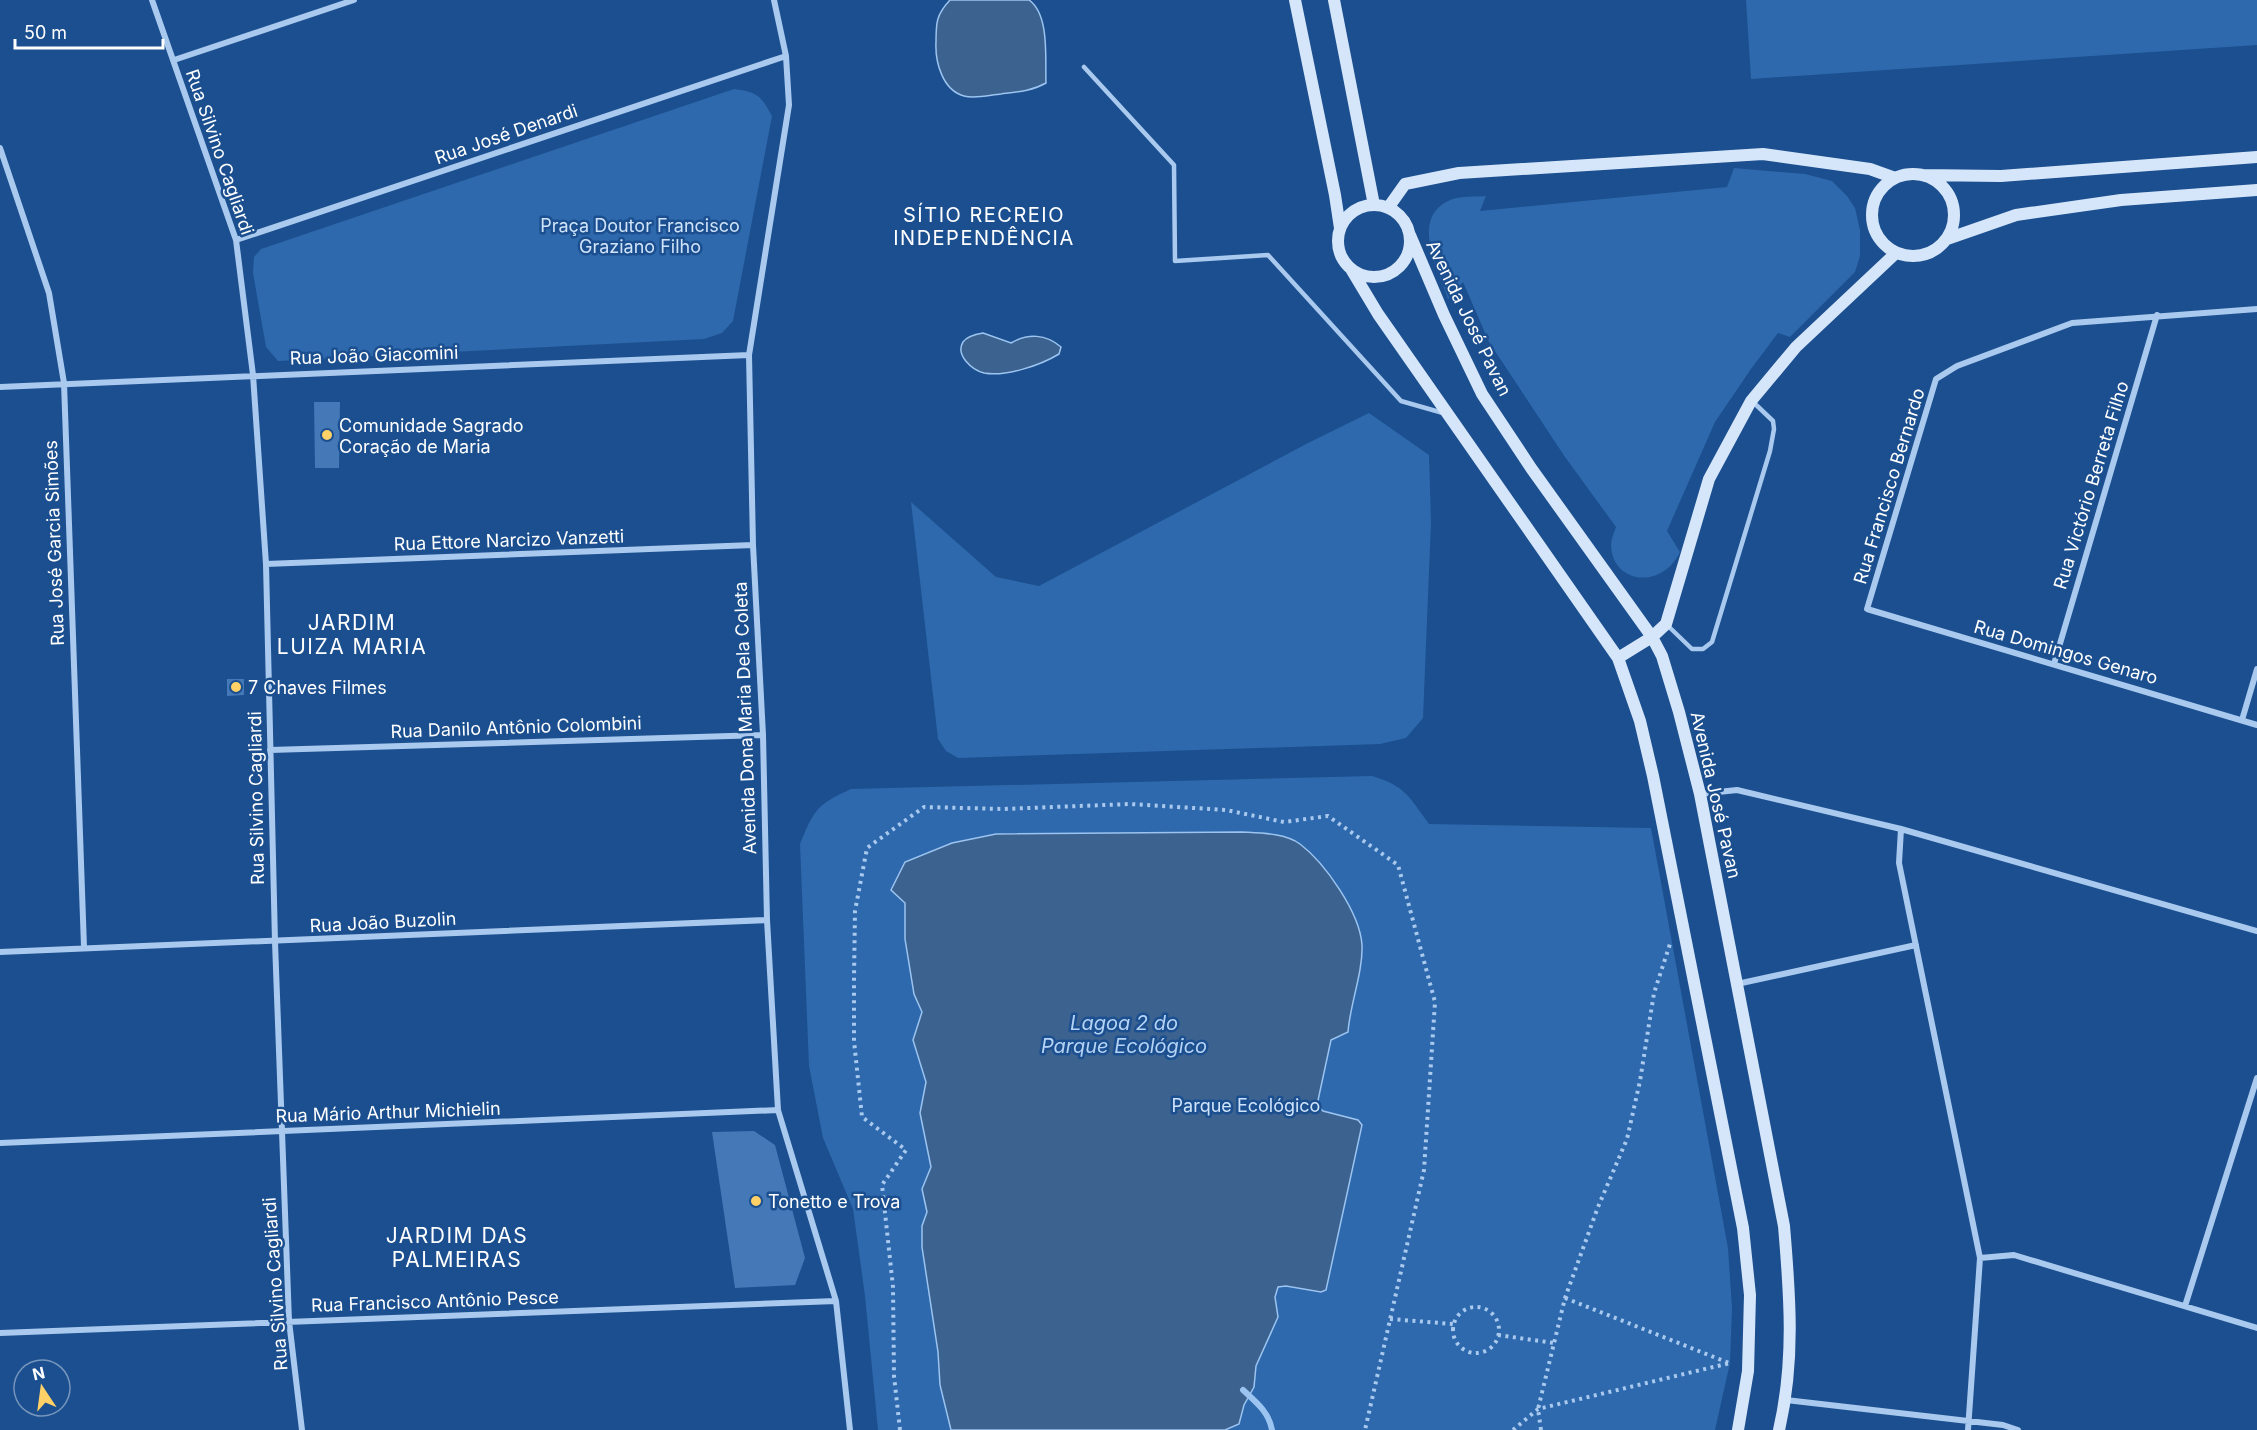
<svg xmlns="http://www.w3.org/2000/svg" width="2257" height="1430" viewBox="0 0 2257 1430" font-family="Inter,sans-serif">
<rect width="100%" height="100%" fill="#1b4f8f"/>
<!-- green -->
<path fill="#2e69ad" d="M1746 0H2257V45L1751 79Z
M734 89C758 92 761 96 772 116L733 321 722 333 704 339 278 361 266 347 253 273 254 257 261 249Z
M1734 168 1805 174 1832 181 1847 196 1855 208 1860 230V256L1855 272 1790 337 1778 333 1751 369 1715 422 1667 531 1680 552C1662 590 1612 584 1611 545 1611 539 1614 533 1616 527L1565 457 1489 342 1463 282 1448 299C1438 269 1408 215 1453 199 1462 196 1475 197 1486 196L1480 211 1727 187Z
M1369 413 1429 455 1431 522 1423 718 1406 738 1380 744 958 758 946 751 938 739 911 502 996 577 1039 586 1308 443Z
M1372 776C1406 786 1409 797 1429 824L1651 828 1728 1248 1732 1308 1730 1363 1715 1430H878L865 1296 853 1209 823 1138 809 1066 800 844C814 810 816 805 851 789Z"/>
<!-- water -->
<path fill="#3c6290" stroke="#9cc4f0" stroke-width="1.5" d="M950 0H1029C1050 15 1045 59 1046 83 1032 91 1017 92 1001 94 990 95 975 99 964 96 942 90 935 61 936 42 936 23 936 15 950 0Z
M983 333 1011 343C1028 333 1046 334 1061 347L1059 354C1041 365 1006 377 984 373 972 370 955 355 963 342 967 336 977 334 983 333Z
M1242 832C1260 833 1285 833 1300 844 1325 863 1360 913 1362 945 1363 973 1350 1004 1348 1032L1331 1040 1317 1105 1323 1111 1358 1120 1362 1125 1326 1290 1321 1292 1286 1286 1278 1287 1275 1297 1278 1317 1256 1366 1254 1387 1244 1405 1239 1424 1225 1430H951L940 1385 938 1352 922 1247V1226L927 1212 922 1189 931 1167 920 1113 926 1082 913 1040 922 1012 914 994 905 939V903L891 890 905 862 952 843 996 834Z"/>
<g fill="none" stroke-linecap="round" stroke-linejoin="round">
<!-- stream -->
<path stroke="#9cc4f0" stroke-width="6" d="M1243 1390C1256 1402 1269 1412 1272 1430"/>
</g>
<!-- building -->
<path fill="#4478b7" d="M314 402H340L339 468H315Z
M227 679H244V695L227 696Z
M754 1131 775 1145 805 1258 795 1285 735 1288 712 1132Z"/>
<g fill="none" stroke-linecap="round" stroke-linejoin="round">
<!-- path -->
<path stroke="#a9c9ee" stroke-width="4" stroke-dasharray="3 4.5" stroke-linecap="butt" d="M1565 1298 1729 1363
M1453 1330a23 23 0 1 1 46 0a23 23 0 1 1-46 0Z
M1390 1319 1453 1324
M1498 1335 1554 1343
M900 1430 894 1376 893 1287 882 1185 906 1150 862 1117 854 1041V977L855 911 867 848 924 807 1003 809 1130 804 1226 810 1284 822 1328 816 1398 865 1435 1002 1424 1170 1365 1430
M1513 1430 1538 1409 1730 1363
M1541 1430 1538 1409 1565 1298 1598 1207 1627 1139 1640 1081 1654 993 1670 944"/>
<!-- lane -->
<path stroke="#a9c9ee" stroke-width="4.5" d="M1084 67 1174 165 1175 261 1268 255 1401 401 1443 413
M1666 624 1692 649H1703L1712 642 1770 451 1774 429 1773 421 1752 401"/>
<!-- street -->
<path stroke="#a9c9ee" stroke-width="6" d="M152 0 236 240 253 375 266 564 275 942 289 1321 302 1430
M774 0 786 56 789 105 749 355 753 545 763 735 767 920 778 1110 836 1301 850 1430
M174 60 354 0
M0 148 49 293 64 383 84 947
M236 240 786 56
M2257 309 2072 323 1957 366 1936 379 1867 609 2257 725
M0 387 749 355
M266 564 753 545
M2054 664 2157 315
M2242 720 2257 669
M270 750 763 735
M1700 794 1737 790 1901 829 2257 931
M1901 829 1899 863 1980 1258 1968 1430
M0 952 767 920
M1737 984 1916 945
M0 1143 778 1110
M1980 1258 2014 1255 2257 1328
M2185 1306 2257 1078
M0 1333 836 1301
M1786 1400 2003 1425 2018 1430"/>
<!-- secondary -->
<path stroke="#d6e6fa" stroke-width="12" d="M1295 0 1335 195 1340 228
M1334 0 1374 205
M1872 215a41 41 0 1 1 82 0a41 41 0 1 1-82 0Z
M1921 175 2001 176 2257 157
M1338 241a36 36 0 1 1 72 0a36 36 0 1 1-72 0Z
M1388 208 1405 184 1459 173 1763 154 1870 169 1895 178
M1410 235 1444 315 1482 394 1531 468 1652 637 1662 656 1679 712 1700 794 1784 1226C1790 1296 1795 1361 1779 1430
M1947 239 2016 215 2121 200 2257 190
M1351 269 1378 314 1618 658 1640 721 1653 776 1743 1228 1750 1295 1748 1371 1738 1430
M1618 658 1652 637 1666 624 1709 479 1751 401 1796 347 1896 253"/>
</g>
<!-- markers -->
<g fill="#ffd166" stroke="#1b4f8f" stroke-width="2">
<circle cx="327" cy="435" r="6"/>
<circle cx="236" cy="687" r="6"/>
<circle cx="756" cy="1201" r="6"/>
</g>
<g text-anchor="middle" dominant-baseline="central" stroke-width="5" stroke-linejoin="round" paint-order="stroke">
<!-- street labels -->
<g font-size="18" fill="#fff" stroke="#1b4f8f">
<text transform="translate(506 134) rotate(-19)">Rua José Denardi</text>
<text transform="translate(220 152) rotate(71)">Rua Silvino Cagliardi</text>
<text transform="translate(1469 318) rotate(64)">Avenida José Pavan</text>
<text transform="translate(374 355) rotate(-2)">Rua João Giacomini</text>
<text transform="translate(2091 485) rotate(-73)">Rua Victório Berreta Filho</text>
<text transform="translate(1889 486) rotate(-73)">Rua Francisco Bernardo</text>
<text transform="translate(509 540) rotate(-2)">Rua Ettore Narcizo Vanzetti</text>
<text transform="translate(54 543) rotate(-92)">Rua José Garcia Simões</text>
<text transform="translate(2066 652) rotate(16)">Rua Domingos Genaro</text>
<text transform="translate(745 718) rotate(-92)">Avenida Dona Maria Dela Coleta</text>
<text transform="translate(516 727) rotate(-2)">Rua Danilo Antônio Colombini</text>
<text transform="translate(1716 795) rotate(77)">Avenida José Pavan</text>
<text transform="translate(256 798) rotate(-91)">Rua Silvino Cagliardi</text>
<text transform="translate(383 922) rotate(-3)">Rua João Buzolin</text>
<text transform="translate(388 1112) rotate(-2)">Rua Mário Arthur Michielin</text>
<text transform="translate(275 1284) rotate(-94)">Rua Silvino Cagliardi</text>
<text transform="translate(435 1301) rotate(-2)">Rua Francisco Antônio Pesce</text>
</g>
<!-- park labels -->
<g font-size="18" fill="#cfe3fa" stroke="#1b4f8f">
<text x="640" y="225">Praça Doutor Francisco<tspan x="640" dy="21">Graziano Filho</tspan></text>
<text x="1246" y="1105">Parque Ecológico</text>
</g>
<!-- poi labels -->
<g font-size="18" fill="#fff" stroke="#1b4f8f" text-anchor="start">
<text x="339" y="425">Comunidade Sagrado<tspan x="339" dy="21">Coração de Maria</tspan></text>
<text x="248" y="687">7 Chaves Filmes</text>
<text x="768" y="1201">Tonetto e Trova</text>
</g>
<!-- neighbourhood labels -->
<g font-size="20" letter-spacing="1.5" fill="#fff" stroke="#1b4f8f">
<text x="984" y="215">SÍTIO RECREIO<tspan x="984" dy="23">INDEPENDÊNCIA</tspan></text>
</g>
<!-- water labels -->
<g font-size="20" font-style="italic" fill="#b5d3f5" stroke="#1b4f8f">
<text x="1124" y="1023">Lagoa 2 do<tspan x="1124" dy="23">Parque Ecológico</tspan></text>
</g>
<!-- quarter labels -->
<g font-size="21" letter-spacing="1.5" fill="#fff" stroke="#1b4f8f">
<text x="352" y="622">JARDIM<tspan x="352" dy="24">LUIZA MARIA</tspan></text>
<text x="457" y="1235">JARDIM DAS<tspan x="457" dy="24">PALMEIRAS</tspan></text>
</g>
</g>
<!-- north arrow -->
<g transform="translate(42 1388) rotate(347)"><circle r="28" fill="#1b4f8f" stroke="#7695bc" stroke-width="1.5"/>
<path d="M0-4.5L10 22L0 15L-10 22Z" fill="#ffd166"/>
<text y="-9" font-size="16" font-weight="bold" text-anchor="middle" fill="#ffffff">N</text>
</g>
<!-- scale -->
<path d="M15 39v9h148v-9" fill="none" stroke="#ffffff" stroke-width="3"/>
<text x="24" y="39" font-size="18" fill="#ffffff" stroke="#1b4f8f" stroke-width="4.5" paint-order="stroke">50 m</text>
</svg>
